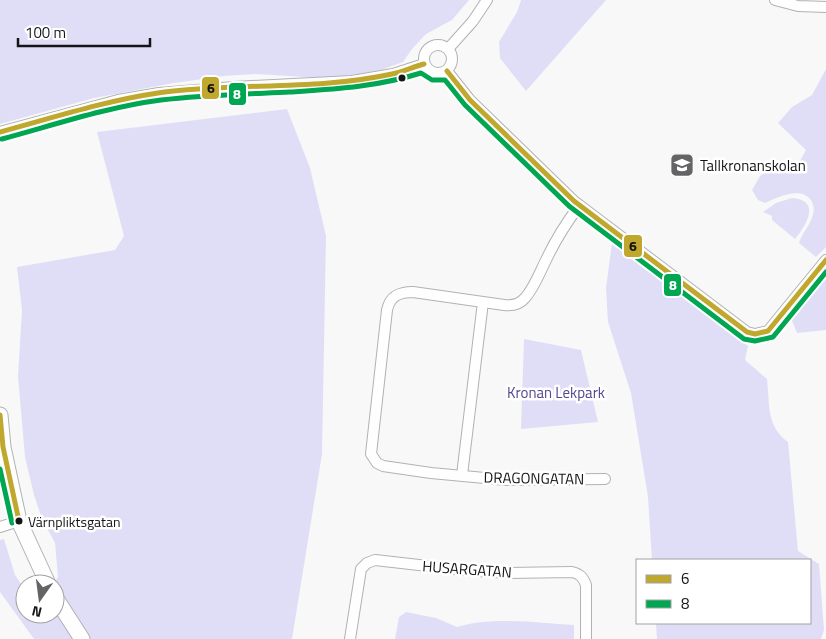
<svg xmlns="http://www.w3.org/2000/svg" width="826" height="639" viewBox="0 0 826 639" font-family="'Titillium Web',sans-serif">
<rect width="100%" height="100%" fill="#f8f8f9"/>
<!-- green -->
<path fill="#e0def6" d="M0 0H469L452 20 426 34 412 49 403 62 381 70 337 79 256 74 224 76 174 83 94 98 0 124Z
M521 0H606L526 91 500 58 499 42 517 12Z
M826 69V247L816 257 799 243C802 233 811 224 813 214 814 210 814 206 812 202 803 185 778 197 765 203L758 200 752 190 760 176 777 163 795 170 806 150 778 123 792 107 812 95Z
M287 109 310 168 326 236 322 454 292 639H34L0 592V540L4 539 15 575 25 590V614H55V584H53L58 577 55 543 42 519 34 495 25 457 18 376 22 310 17 267 115 250 124 236 97 132Z
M792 198C822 200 806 226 795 239L772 220V216L763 212 776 203Z
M612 243 748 346 745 360 767 379C770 405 766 426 788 442L798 551 819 564 824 630 821 639H657L656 623H810V560H652L648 497 631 393 608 322 606 288Z
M826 277V330L797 333 791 318Z
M524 339 581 350 598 422 521 429Z
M406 612 436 618 457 627C492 616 538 623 574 625V639H395L399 617Z"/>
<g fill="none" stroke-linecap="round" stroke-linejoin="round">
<!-- street casing -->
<g stroke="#b2b2b3" stroke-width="12">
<path id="street" d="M775 0 798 6 826 7
M424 59a14 14 0 1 1 28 0a14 14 0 1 1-28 0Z
M448 49 473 21 487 0
M447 71 470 100 574 201 747 332 755 334 768 331 826 260
M0 132 118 100 159 93 234 87 352 81 393 74 424 64
M579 206C566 223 555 241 546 260 540 272 534 288 525 298 519 305 512 306 504 305L413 292C399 292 390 296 387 310L371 454 377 463 383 466 431 473 506 480 605 479
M462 475 483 302
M0 527 19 521
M350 639 361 569 367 563 375 560 463 570 506 573 572 572C580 574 583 577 586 585V639"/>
</g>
<!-- secondary casing -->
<g stroke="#b2b2b3" stroke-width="17">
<path id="secondary" d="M0 415 3 447 19 521 48 584
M55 597 82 639"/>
</g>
<!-- street -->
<use href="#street" stroke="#fefefe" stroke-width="10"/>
<!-- secondary -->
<use href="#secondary" stroke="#fefefe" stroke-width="15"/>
<!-- bus-1 casing -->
<g stroke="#fff" stroke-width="9">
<path id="bus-1" d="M447 71 470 100 574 201 747 332 755 334 768 331 826 260
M0 132C52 118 104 101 158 93 235 82 315 91 392 74 402 72 413 67 424 64
M0 415 3 447 19 521"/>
</g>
<!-- bus-2 casing -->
<g stroke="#fff" stroke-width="9">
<path id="bus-2" d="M2 139C54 125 107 107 161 100 203 95 247 94 290 92 337 89 376 87 421 73L432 80H445L465 105 569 206 744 339 755 341 773 337 826 272
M0 469 12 523"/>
</g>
<!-- bus-1 -->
<use href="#bus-1" stroke="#c0a82f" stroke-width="5"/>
<!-- bus-2 -->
<use href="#bus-2" stroke="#00a651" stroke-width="5"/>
</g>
<!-- icons -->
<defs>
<g id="school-square" transform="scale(1.25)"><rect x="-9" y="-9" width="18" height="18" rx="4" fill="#646466" stroke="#fff"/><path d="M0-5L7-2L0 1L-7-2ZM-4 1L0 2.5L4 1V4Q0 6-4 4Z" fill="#fff"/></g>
</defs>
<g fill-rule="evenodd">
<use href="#school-square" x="682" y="165"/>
</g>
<!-- markers -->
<g fill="#151517" stroke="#fff" stroke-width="2">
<circle cx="402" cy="78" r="4.5"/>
<circle cx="19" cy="521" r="4.5"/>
</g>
<g text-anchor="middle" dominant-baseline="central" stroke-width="5" stroke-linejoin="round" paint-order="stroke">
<!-- bus labels -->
<g font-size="14" fill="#151517" stroke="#fff" text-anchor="start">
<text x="28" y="521">Värnpliktsgatan</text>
</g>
<!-- poi labels -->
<g font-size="15" fill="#151517" stroke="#fff" text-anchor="start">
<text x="700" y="165">Tallkronanskolan</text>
</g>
<!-- park labels -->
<g font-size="15" fill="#54468f" stroke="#fff">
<text x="556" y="392">Kronan Lekpark</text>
</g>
<!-- street labels -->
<g font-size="15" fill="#151517" stroke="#fff">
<text transform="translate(534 478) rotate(1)">DRAGONGATAN</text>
<text transform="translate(467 569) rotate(4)">HUSARGATAN</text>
</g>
</g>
<g stroke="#fff" stroke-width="2">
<rect x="201" y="76" width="19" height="24" rx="5" fill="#c0a82f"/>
<rect x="228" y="82" width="19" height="24" rx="5" fill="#00a651"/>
<rect x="623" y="234" width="20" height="24" rx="5" fill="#c0a82f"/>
<rect x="663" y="273" width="19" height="24" rx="5" fill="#00a651"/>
</g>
<g font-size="14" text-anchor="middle" font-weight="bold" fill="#fff">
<text x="237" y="99">8</text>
<text x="673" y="290">8</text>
</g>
<g font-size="14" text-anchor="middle" font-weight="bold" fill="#111">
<text x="211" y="93">6</text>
<text x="633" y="251">6</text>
</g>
<!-- legend -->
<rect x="636" y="559" width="175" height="65" fill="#ffffff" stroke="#a1a1a2"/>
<rect x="646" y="575" width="25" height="8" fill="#c0a82f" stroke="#a1a1a2"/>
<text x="681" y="584" font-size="15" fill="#151517">6</text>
<rect x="646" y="600" width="25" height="8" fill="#00a651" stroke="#a1a1a2"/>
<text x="681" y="609" font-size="15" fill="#151517">8</text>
<!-- north arrow -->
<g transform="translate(40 599) rotate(194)"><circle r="24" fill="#ffffff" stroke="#a1a1a2"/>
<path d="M0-4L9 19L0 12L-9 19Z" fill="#646466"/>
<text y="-8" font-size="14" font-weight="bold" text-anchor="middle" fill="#151517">N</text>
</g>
<!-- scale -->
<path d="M18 38v8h132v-8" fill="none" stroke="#151517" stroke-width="2.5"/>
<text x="25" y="38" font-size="15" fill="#151517" stroke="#ffffff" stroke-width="4" paint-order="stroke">100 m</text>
</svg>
